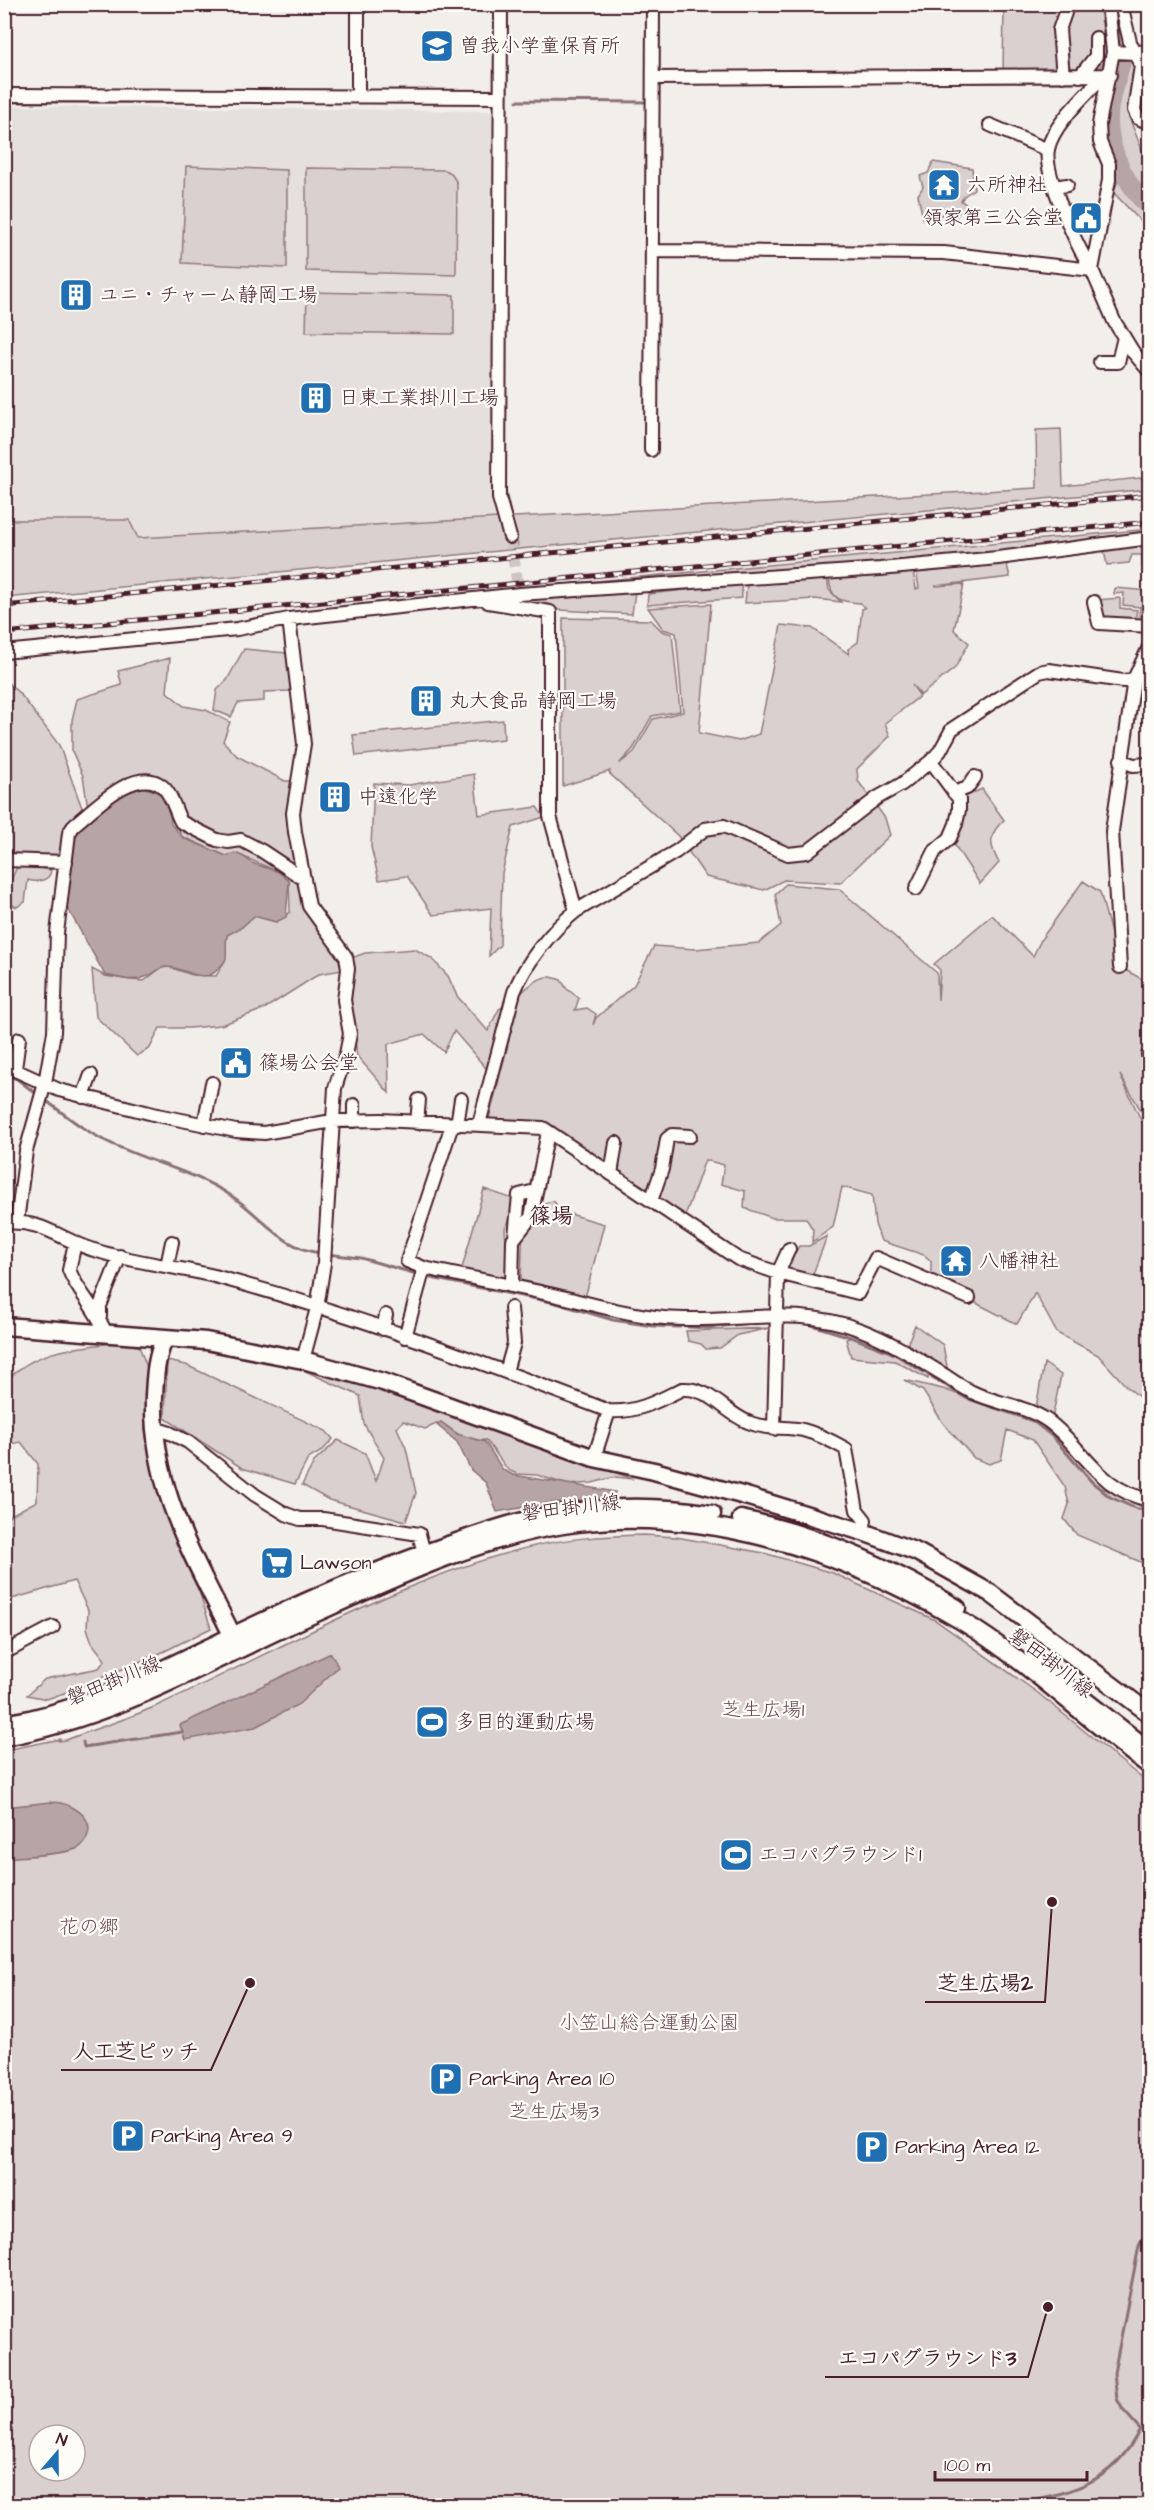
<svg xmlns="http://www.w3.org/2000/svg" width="1154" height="2510" viewBox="0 0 1154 2510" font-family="'Architects Daughter','Klee One',sans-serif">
<rect width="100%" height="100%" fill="#f2efeb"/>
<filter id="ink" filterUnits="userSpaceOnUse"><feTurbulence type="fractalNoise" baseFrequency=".0167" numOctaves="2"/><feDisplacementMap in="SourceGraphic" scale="12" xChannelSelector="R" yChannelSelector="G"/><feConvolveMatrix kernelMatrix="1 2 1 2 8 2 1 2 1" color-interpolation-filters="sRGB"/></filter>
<g filter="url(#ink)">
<!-- built -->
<path fill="#e5dfdd" d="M5 106 492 111 496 532 5 578Z"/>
<!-- green -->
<path fill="#d9d0cf" stroke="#92787d" stroke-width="1.5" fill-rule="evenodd" d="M1004 5H1099L1107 56 1098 71 1003 72Z
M1127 57 1134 64 1127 112 1144 155 1149 162V230L1113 192 1120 177 1102 130 1116 65 1120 58Z
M933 162 972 168 974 189 964 196 961 201 969 206 958 213 956 219 950 211 936 217 923 219 918 195 923 187 920 176 928 173Z
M186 166 287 170V268L182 263Z
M306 168 445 170 451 173 457 183 456 275 306 271Z
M307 292 454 295V334L306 332Z
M1061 429 1063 486 1150 477 1149 489 5 598 4 520H129L138 538 1037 488 1036 430Z
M1149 529V541L934 562 523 588Z
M1149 545V566H1142V555H1132L1129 563 1107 565 1104 551Z
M1006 561 1010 577 935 586 964 584 954 630 969 643 955 668 921 695 912 685 920 696 885 723 890 736 857 769 858 781 885 818 890 835 840 883 784 880 764 890 706 877 678 836 609 773 610 771 563 786V618L651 620 662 631 672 634 680 711 652 716 633 749 619 764 634 752 653 719 683 712 676 633 663 629 648 608 711 604 699 733 739 741 759 734 781 625 812 628 849 654 848 649 858 642 862 609 865 608 860 603C840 602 830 599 829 577L913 571 916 589 919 588 916 570Z
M827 577 829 590 841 602 815 599 745 603 747 584Z
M741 584 742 598 647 605 648 594Z
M1115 588 1149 591V614L1139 616 1140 607 1123 605 1124 593 1114 594Z
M635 592 632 614 559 610 551 606 530 603 528 598Z
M1120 598V608L1137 610 1135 621H1100L1097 600Z
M244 649 286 653 291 691 264 692V701L238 703 231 717 214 710 217 690 227 680Z
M170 658 167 692 184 706 206 710 230 722 223 741 237 756 285 781H295L305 888 348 969 319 974 264 1009 221 1025 189 1028H160L150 1048 137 1056 96 1017 92 969 105 976 130 980 144 981 161 968 169 967 192 975 216 976 224 962 227 935 242 927 254 916 276 922 290 912 289 881 279 872 237 854 226 856 181 836C174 815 171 797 150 788L88 808 83 776 72 751V720L77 699 122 685 118 671Z
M5 680 21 695 59 745 85 816 66 858H5Z
M503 720 504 739 356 756 353 735Z
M474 774 479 815 537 807 544 817 513 827 502 873 500 945 489 956 491 908 433 915 407 876 379 880 371 847 374 783 409 785Z
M982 789 1004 820C988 834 989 845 999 863L980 884 950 838 959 799Z
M27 866 51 870C50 881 37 883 28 880L25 902 17 907 7 903 10 882 17 867Z
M1083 881 1100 892 1120 967 1149 983 1150 1037 1145 1055 1149 1057V1124L1120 1075 1149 1137V1405L1126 1386 1098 1355 1057 1333 1035 1293 1017 1324 931 1280V1261L924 1255 881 1241 875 1224 872 1195 842 1187 833 1227 812 1242 813 1230 806 1218H773L744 1208 745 1191 721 1184 724 1165 705 1160 684 1219 650 1190 543 1126 489 1119 509 1040 503 1038 491 1074 454 1031 444 1052 424 1034 388 1044 389 1093 357 1056 350 1001 351 958 365 953 415 949 431 958 448 976 457 996 488 1031 499 1009C514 1003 532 978 547 977 551 976 557 979 561 980L567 989 579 998 575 1010 587 1008 596 1014 593 1025 596 1018 634 985 654 946 695 949 759 943 781 925 775 894 786 884 839 889 937 973 938 1000 940 970 934 964 992 915 1033 956 1042 938Z
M484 1189 516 1200 517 1207 505 1228 508 1276 504 1280 461 1272Z
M554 1201 560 1211 604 1224 585 1298 521 1281 523 1222 547 1202Z
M827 1236 812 1277 785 1270 799 1246H809Z
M915 1325 943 1345 948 1372 907 1345Z
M770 1328 738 1335 720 1348 706 1349 701 1344 688 1341 686 1331Z
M852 1337 885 1350 929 1372 928 1379 895 1361 851 1357 846 1339Z
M113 1343 139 1346 149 1373 145 1429 152 1464 166 1516 197 1585 211 1628 165 1651 73 1690 47 1699 27 1695 45 1679 99 1668 105 1660 92 1643 87 1628 88 1610 74 1581 5 1601 4 1512 7 1517 37 1501 38 1464 21 1442 5 1445V1382C34 1350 72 1348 113 1343Z
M167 1361 186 1365 326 1431 333 1439 322 1451 308 1459 295 1484 242 1468 165 1418Z
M288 1363 364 1382 633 1479 615 1477 592 1483 568 1485 537 1475 517 1474 508 1470 486 1440 468 1441 441 1422 425 1429 403 1421 397 1428 406 1448 416 1493 406 1521 329 1500 302 1485 314 1462 338 1440 365 1453 376 1481 384 1458 364 1424 360 1396Z
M1044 1363 1061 1375 1052 1419 1036 1408Z
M904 1380 943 1389 1033 1421 1052 1436 1096 1485 1149 1510V1554L1143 1563 1077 1535 1064 1519 1069 1504 1065 1487 1033 1440 1007 1430 1001 1460 989 1464 974 1458 943 1423 923 1391Z
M644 1535 676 1537 764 1553 833 1573 935 1620 1038 1693 1149 1784V2505L5 2506V1750L61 1739 58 1741 66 1740C94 1729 125 1720 154 1707 276 1652 395 1581 526 1548 564 1538 604 1536 644 1535ZM39 2435H75V2471H39Z"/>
<!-- water -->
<path fill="#b7a5a6" stroke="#8b6f75" stroke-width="1.5" d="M141 786 159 793 169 802 171 824 183 838 226 856 235 853 244 857 252 863 279 872 289 881 286 917 276 922 254 916 242 927 227 935C225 943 227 950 226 958 225 963 221 966 218 969 204 986 182 966 166 967 157 968 153 975 145 977 132 983 118 977 105 975L62 898 72 836 77 824 126 790Z
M441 1422 457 1434 485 1442 503 1470 513 1475 604 1490 615 1492 613 1498 550 1503 497 1512 486 1483 471 1470 457 1442 437 1425Z
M331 1653 338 1667 299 1704 255 1727 185 1740 180 1725Z
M51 1802C69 1802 96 1816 87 1837 85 1842 82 1846 78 1848 66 1855 21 1856 5 1858V1807Z"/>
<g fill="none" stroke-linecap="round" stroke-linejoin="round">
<!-- stream -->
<path stroke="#8b6f75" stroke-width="3" d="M972 82H1088
M1114 82H1115
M517 101 648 102
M4 102H172
M505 491 517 545
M4 1074 17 1079 38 1095
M44 1099C64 1114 86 1132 108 1142 148 1162 193 1171 230 1195 262 1215 281 1249 321 1253
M327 1254 361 1258 420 1275
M426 1277 556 1303 613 1320 653 1326 680 1327
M805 1323 854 1338 893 1353 966 1398 1033 1421 1052 1436 1091 1481 1110 1497 1137 1509 1150 1510
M688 1327 707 1328 751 1323
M4 1692 6 1693
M83 1742 84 1747 182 1732
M960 2506 965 2497 981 2506
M997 2506C1058 2495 1110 2491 1140 2429L1123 2410 1117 2399 1114 2373 1139 2246 1150 2223"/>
<!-- river -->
<path stroke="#b7a5a6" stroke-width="18" d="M1114 4C1117 20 1124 38 1123 55 1122 68 1115 82 1112 95 1101 136 1121 179 1150 209"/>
<!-- street-tunnel -->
<path stroke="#d0c5c5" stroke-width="12" stroke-dasharray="12 6" stroke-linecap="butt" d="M510 537 521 604"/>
<!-- street casing -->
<g stroke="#4a1f2b" stroke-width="16">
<path id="street" d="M501 4 499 498 510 537
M1108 4 1113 52 1099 124 1100 142 1109 164V180L1092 270 1114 321 1133 352 1150 372
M1121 4 1130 42 1141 66 1134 110 1138 118 1150 123
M1113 52 1135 53 1150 50
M1063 76 1059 30 1068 4
M1080 76 1096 56V38
M653 78 1110 75
M4 95 499 97
M358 96V4
M990 125 1048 150
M1054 187 1067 185
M652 251 944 253 1092 270
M1092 270C1078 249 1043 173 1048 149 1053 124 1087 94 1104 75
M1100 362H1118L1124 337
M651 450 653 4
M488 602 550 612V816L576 911
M1094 602 1099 623 1150 626
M289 619 304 744 293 813 295 832 309 906 346 957 348 969 344 1000 350 1034 346 1054 335 1088 324 1263 317 1308 303 1360
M4 652 237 629 289 619 520 594 880 569 998 558 1150 538
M1121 760 1133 765 1150 764
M954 793 967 788 975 777
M4 860 66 862
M916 889 935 851 950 838 956 824 959 810V799L931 761
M1120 967 1112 831 1134 679
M1148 1055 1150 1056
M4 1065 59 1090 157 1115 236 1131 264 1133 332 1121 381 1120 543 1128 738 1259 778 1273 774 1429
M15 1069 19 1039
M83 1097 91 1075
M354 1105V1121
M417 1123 419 1100
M479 1124 514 992C526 962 551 931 576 911L677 851 705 829 724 826 788 854 807 852 877 798 902 784 931 761 940 751 952 729 1039 672 1049 670 1123 681 1134 679 1150 645
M204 1125 212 1083
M452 1125 407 1261 424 1268C470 1278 516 1286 562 1297 596 1305 629 1315 664 1318 733 1324 794 1304 861 1330 890 1341 915 1357 941 1373 951 1379 961 1387 972 1392 996 1404 1025 1405 1048 1421 1085 1449 1098 1490 1150 1500
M457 1125 461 1099
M611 1174 616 1143
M651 1201 662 1169 667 1139 672 1135 690 1136
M17 1222 26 1151 45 1083 54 1032 57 933 69 833 75 824C95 808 136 765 162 786 172 794 175 811 181 822L217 840 228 842 241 840 262 851 304 879
M4 1223C43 1219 60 1240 94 1250 134 1263 177 1266 218 1277 351 1313 480 1362 609 1411
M515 1237 519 1195 535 1191
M75 1243 69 1270C78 1293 97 1309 106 1334
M789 1249 778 1273 858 1293 876 1258 969 1298
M167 1266 172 1242
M512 1286 513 1240 531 1217 548 1132
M100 1317V1306L120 1256
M383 1329 386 1315
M405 1337 424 1268
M506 1372 514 1343 511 1308
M154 1428 170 1433 188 1442 255 1495 286 1514 300 1519H323L419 1534 424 1553
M594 1458 609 1411C637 1413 658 1401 682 1389 710 1387 725 1413 748 1422 766 1430 784 1426 803 1430 818 1434 832 1441 846 1449L857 1510 865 1520 863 1532
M4 1653 53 1627"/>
</g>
<!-- secondary casing -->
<g stroke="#4a1f2b" stroke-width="21">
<path id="secondary" d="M4 1326 206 1341 303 1360 383 1382 594 1458 654 1471 749 1497 863 1532 917 1552 990 1593 1150 1714
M165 1338C156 1356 155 1376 154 1396 151 1492 197 1562 237 1645
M741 1519C818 1535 890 1567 957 1608
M1033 1660 1150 1751
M4 1724C82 1712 146 1677 216 1644 293 1606 372 1571 454 1543 488 1531 523 1519 559 1514 609 1506 662 1506 712 1514
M4 1737C115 1718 213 1659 314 1614 394 1578 476 1539 563 1525 702 1504 840 1550 960 1620 1028 1661 1086 1719 1150 1766"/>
</g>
<!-- street -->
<use href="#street" stroke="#fdfcf7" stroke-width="12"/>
<!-- secondary -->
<use href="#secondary" stroke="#fdfcf7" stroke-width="16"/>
<!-- rail casing -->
<g stroke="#4a1f2b" stroke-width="5">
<path id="rail" d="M4 606 1150 495
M4 633 1150 522"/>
</g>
<!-- rail -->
<use href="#rail" stroke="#fdfcf7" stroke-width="3" stroke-dasharray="9" stroke-linecap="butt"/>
</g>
</g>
<!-- icons -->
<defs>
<g id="school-square" transform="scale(1.725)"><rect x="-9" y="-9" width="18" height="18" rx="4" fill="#1f6fb2" stroke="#fdfcf7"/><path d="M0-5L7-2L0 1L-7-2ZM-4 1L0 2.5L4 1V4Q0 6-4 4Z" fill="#fff"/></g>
<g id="temple-square" transform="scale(1.725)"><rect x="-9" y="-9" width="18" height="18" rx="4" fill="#1f6fb2" stroke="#fdfcf7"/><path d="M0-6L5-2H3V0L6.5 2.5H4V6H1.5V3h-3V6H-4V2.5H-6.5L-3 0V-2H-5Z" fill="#fff"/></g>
<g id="civic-square" transform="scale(1.725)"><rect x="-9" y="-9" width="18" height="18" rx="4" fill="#1f6fb2" stroke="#fdfcf7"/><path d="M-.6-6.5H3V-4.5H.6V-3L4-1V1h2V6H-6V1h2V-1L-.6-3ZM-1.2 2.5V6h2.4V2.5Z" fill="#fff"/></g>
<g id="building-square" transform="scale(1.725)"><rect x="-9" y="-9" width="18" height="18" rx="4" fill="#1f6fb2" stroke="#fdfcf7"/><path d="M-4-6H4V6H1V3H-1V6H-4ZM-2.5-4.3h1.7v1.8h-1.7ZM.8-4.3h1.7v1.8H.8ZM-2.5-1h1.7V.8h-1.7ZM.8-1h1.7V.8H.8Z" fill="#fff"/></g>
<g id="supermarket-square" transform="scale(1.725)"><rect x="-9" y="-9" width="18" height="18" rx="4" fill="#1f6fb2" stroke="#fdfcf7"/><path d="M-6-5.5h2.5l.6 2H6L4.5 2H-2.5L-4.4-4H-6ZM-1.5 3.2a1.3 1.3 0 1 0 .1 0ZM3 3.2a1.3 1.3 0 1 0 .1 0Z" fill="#fff"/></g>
<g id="stadium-square" transform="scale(1.725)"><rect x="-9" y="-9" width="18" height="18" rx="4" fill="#1f6fb2" stroke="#fdfcf7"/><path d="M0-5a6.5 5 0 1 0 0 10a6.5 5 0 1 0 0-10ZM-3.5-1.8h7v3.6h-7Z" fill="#fff"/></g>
<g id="parking-square" transform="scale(1.725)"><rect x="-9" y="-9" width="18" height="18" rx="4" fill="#1f6fb2" stroke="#fdfcf7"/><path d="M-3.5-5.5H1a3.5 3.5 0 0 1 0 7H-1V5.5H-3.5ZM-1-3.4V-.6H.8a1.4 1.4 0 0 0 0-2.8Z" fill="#fff"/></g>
</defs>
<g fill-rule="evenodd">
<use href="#school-square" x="437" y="46"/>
<use href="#temple-square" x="944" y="185"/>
<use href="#civic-square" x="1086" y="218"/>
<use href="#building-square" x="76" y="295"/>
<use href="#building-square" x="316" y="398"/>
<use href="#building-square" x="426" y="701"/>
<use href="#building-square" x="335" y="797"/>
<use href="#civic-square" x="236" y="1063"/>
<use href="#temple-square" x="956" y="1261"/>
<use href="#supermarket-square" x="277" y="1563"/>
<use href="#stadium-square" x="432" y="1722"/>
<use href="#stadium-square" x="736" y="1855"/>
<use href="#parking-square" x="446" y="2079"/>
<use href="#parking-square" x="128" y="2136"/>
<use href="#parking-square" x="872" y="2147"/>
</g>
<g text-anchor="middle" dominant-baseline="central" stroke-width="4.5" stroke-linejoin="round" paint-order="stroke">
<!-- poi labels -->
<g font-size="20" fill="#4a1f2b" stroke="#fdfcf7" text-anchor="start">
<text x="460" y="46">曽我小学童保育所</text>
<text x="967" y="185">六所神社</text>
<text x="1063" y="218" text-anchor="end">領家第三公会堂</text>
<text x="99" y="295">ユニ・チャーム静岡工場</text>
<text x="339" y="398">日東工業掛川工場</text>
<text x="449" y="701">丸大食品 静岡工場</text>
<text x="358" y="797">中遠化学</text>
<text x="259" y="1063">篠場公会堂</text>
<text x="979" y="1261">八幡神社</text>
<text x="300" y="1563">Lawson</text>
<text x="455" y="1722">多目的運動広場</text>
<text x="759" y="1855">エコパグラウンド1</text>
<text x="469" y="2079">Parking Area 10</text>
<text x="151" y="2136">Parking Area 9</text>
<text x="895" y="2147">Parking Area 12</text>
</g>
<!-- street labels -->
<g font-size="20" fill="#4a1f2b" stroke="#fdfcf7">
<text transform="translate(571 1508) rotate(-7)">磐田掛川線</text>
<text transform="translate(1051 1663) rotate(38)">磐田掛川線</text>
<text transform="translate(114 1681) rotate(-22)">磐田掛川線</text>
</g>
<!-- park labels -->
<g font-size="20" fill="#6e4b54" stroke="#fdfcf7">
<text x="763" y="1710">芝生広場1</text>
<text x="89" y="1927">花の郷</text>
<text x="649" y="2023">小笠山総合運動公園</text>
<text x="554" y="2112">芝生広場3</text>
</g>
<!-- quarter labels -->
<g font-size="22" font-weight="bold" fill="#4a1f2b" stroke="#fdfcf7">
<text x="551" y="1216">篠場</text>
</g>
</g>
<!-- callouts -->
<path fill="none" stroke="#4a1f2b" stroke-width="2" d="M1052 1902L1045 2002H925M250 1983L211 2070H61M1048 2307L1028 2377H825"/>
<g fill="#4a1f2b" stroke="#fdfcf7" stroke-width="2">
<circle cx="1052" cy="1902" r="6"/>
<circle cx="250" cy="1983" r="6"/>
<circle cx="1048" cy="2307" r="6"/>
</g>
<g font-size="21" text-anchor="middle" font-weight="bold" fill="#4a1f2b" stroke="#fdfcf7" stroke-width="4.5" stroke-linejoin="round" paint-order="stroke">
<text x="985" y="1990">芝生広場2</text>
<text x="136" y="2058">人工芝ピッチ</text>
<text x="927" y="2365">エコパグラウンド3</text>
</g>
<!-- margin -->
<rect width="1154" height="2510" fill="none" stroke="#fdfcf7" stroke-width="24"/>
<rect x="12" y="12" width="1130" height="2486" fill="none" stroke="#4a1f2b" stroke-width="2" filter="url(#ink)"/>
<!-- north arrow -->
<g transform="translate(57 2453) rotate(20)"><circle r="28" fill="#fdfcf7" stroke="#b5a4a5" stroke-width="1.5"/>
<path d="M0-4.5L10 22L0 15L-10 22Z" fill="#1f6fb2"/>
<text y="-9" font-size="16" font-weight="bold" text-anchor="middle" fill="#4a1f2b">N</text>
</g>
<!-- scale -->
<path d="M935 2471v9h152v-9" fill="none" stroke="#4a1f2b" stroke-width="3"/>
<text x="944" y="2471" font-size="18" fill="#4a1f2b" stroke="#fdfcf7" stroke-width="4.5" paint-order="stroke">100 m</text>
</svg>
